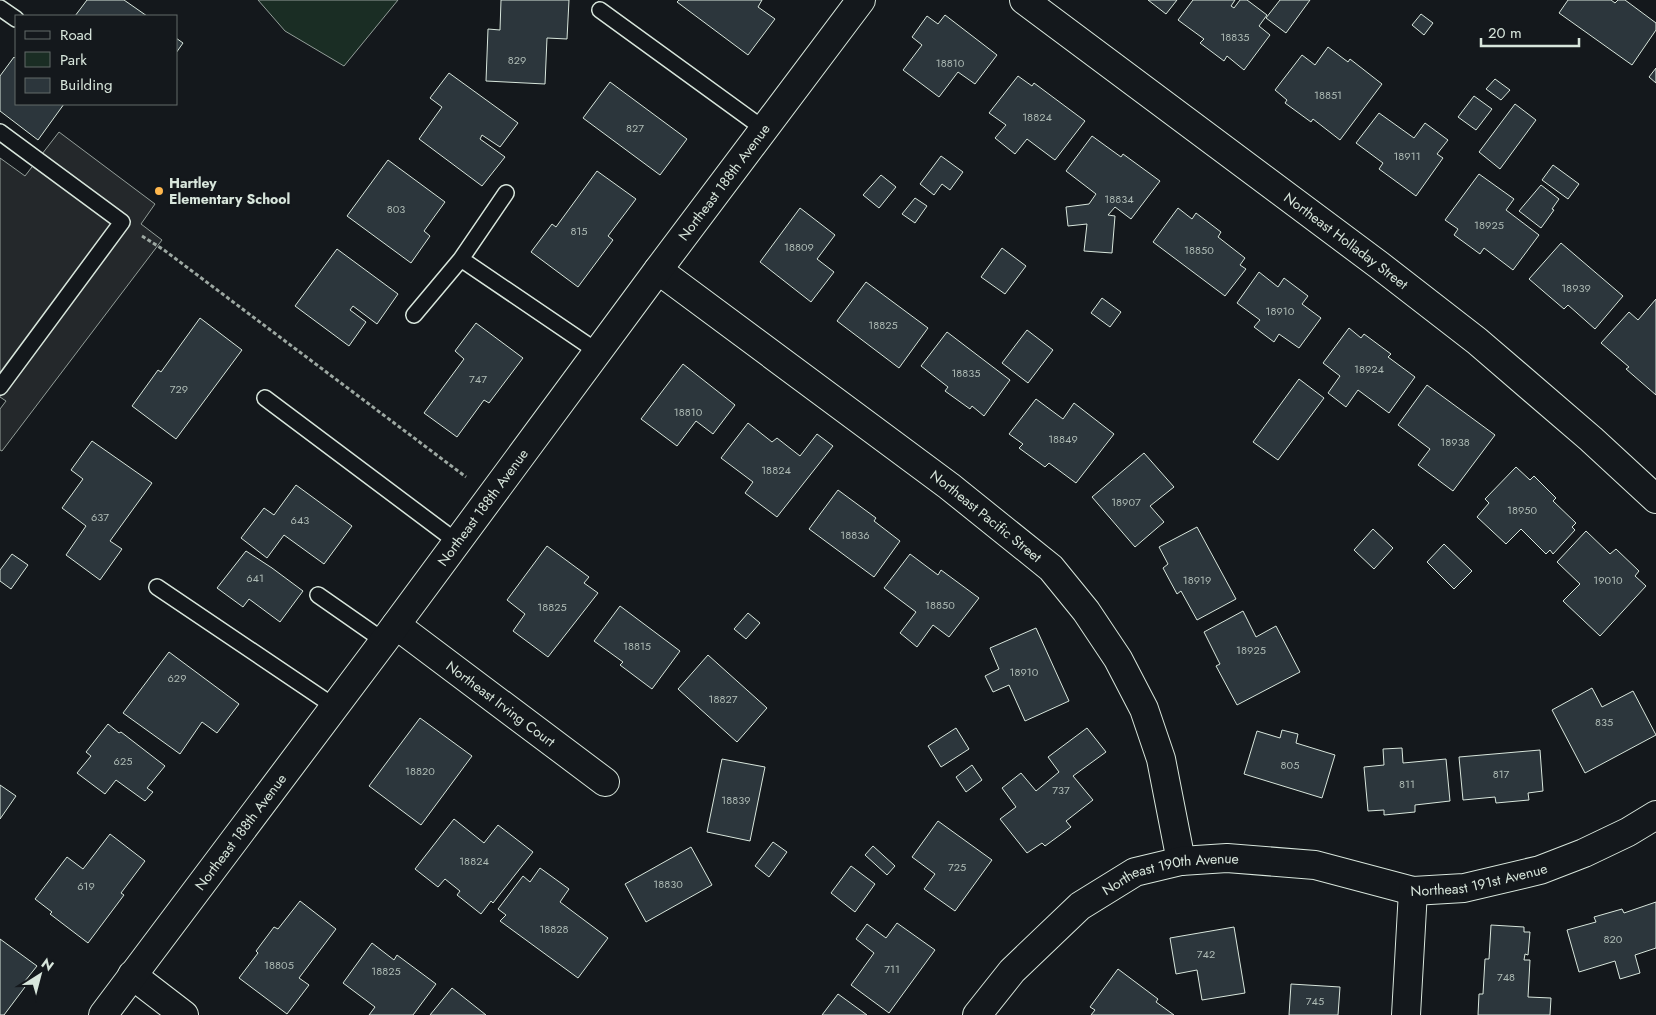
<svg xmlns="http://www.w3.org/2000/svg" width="1656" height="1015" viewBox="0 0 1656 1015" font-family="Jost,sans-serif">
<rect width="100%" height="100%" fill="#14181c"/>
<!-- green -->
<path fill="#1a2d24" stroke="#939e99" d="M258 0H398L344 66 285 31Z"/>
<!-- parking -->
<path fill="#24282b" stroke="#939e99" d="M59 132 155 204 141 224 162 240 2 451 0 450V409L6 401 0 397V158L25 176Z"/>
<!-- building -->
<path fill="#2c363c" stroke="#d8e6dc" d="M87 0H124L147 16H75Z
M501 0H569L567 39 547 38 545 84 486 81 488 29 500 30Z
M679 0H762L758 7 775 19 748 55 677 2Z
M1148 0H1177L1166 14Z
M1193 0H1235L1231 6 1234 8 1240 0H1247L1267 15 1259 26 1270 35 1244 70 1227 56 1224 61 1200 43 1204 39 1178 20Z
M1280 0H1310L1286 33 1266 18Z
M1568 0H1611L1615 3 1618 0H1625L1656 23V30L1632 65 1559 13Z
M1421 14 1433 23 1424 35 1412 25Z
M945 15 997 55 975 84 958 72 939 97 903 70 922 45 912 37 927 16 938 24Z
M176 38 183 43 176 53Z
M1328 47 1348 62 1350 59 1382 84 1340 140 1313 119 1311 122 1285 103 1287 100 1275 90 1302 55 1315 65Z
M14 57 16 59V104H64L38 140 0 111V76Z
M1656 68V83L1649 77Z
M449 73 518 123 500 147 482 135 480 139 505 157 482 186 419 139 442 107 430 98Z
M1018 76 1032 86 1034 83 1085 121 1055 160 1027 139 1015 154 995 138 1006 125 989 113Z
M1495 79 1510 90 1501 100 1486 89Z
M610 82 687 139 660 175 583 118Z
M1474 96 1492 109 1476 130 1458 117Z
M1515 104 1536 120 1500 169 1479 152Z
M1379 113 1414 138 1425 123 1448 140 1437 154 1443 158 1416 196 1379 169 1383 163 1356 143Z
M1092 136 1121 157 1123 154 1160 181 1131 219 1115 207 1108 215 1115 216 1112 253 1084 251 1087 224 1068 226 1066 207 1089 204 1096 194 1066 171Z
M941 156 963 172 950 190 942 184 934 195 920 184Z
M388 160 445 202 424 231 430 236 411 263 347 216Z
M1553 165 1579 184 1568 199 1542 180Z
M597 171 636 199 608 236 613 240 578 287 531 252 552 224 556 227Z
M1479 174 1514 199 1506 210 1539 235 1513 270 1484 248 1480 254 1454 235 1458 229 1445 220Z
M881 175 896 187 879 208 863 195Z
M1541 185 1559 199 1552 209 1554 210 1541 228 1519 211Z
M915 198 927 206 915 223 902 214Z
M800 208 835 235 817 259 834 272 811 302 760 262Z
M1178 208 1192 219 1196 213 1221 232 1218 237 1245 258 1240 265 1246 269 1225 296 1153 242Z
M1561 243 1623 296 1595 329 1568 305 1564 309 1529 279Z
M1002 248 1026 266 1005 294 981 277Z
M337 249 398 294 377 324 353 306 350 310 366 322 349 346 295 306Z
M1259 272 1278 287 1284 278 1308 296 1302 304 1321 318 1299 348 1279 334 1274 342 1254 327 1260 320 1237 303Z
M866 282 928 328 899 368 837 321Z
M1102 298 1121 312 1110 327 1091 313Z
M1656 299V395L1626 369 1629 367 1601 343 1629 312 1638 320Z
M200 318 242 350 176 439 132 406 158 370 161 372Z
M476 323 523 358 489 403 484 400 457 437 424 413 464 359 455 351Z
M1349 328 1361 338 1364 334 1391 354 1388 357 1415 377 1389 413 1358 390 1346 407 1328 393 1340 376 1323 363Z
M1027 330 1053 350 1028 383 1002 363Z
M947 332 1010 380 984 416 972 406 970 409 945 391 948 387 921 366Z
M683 364 735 405 713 434 696 421 677 446 641 419Z
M1299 379 1324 398 1278 460 1253 442Z
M1427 385 1495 435 1453 491 1418 465 1430 449 1398 425Z
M1036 399 1063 419 1074 403 1114 434 1076 483 1049 463 1045 467 1019 448 1023 444 1009 434Z
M748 423 772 442 777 438 800 456 817 434 833 446 777 517 745 493 753 482 721 458Z
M92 441 152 483 110 541 122 549 100 580 66 555 86 526 62 508 83 479 71 470Z
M1144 453 1174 487 1150 506 1164 522 1135 547 1092 497Z
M1516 467 1530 480 1534 476 1556 498 1553 501 1576 523 1572 527 1575 530 1553 554 1550 550 1546 554 1521 529 1506 544 1477 517 1489 503 1485 499Z
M296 485 352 526 324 564 284 535 267 558 241 538 264 508 274 515Z
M838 490 876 518 874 521 900 541 874 577 809 529Z
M1197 527 1236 599 1197 620 1181 591 1177 594 1163 568 1168 564 1159 547Z
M1373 529 1393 548 1374 569 1354 550Z
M1586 531 1610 554 1616 549 1639 571 1635 576 1646 586 1600 636 1563 601 1580 584 1557 562Z
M1444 544 1472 571 1454 589 1427 562Z
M547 546 589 577 584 583 598 593 548 657 513 631 525 614 507 600Z
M246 551 272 568 303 591 280 622 249 599 243 607 217 588Z
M12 554 28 565 11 589 0 581V570Z
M910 554 938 575 941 570 979 598 949 637 933 625 917 647 900 633 916 612 884 588Z
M620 606 680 651 652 689 620 665 623 662 594 641Z
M1243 611 1256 637 1276 626 1300 672 1237 705 1216 666 1220 664 1204 632Z
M748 613 760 623 746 639 734 629Z
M1036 628 1069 701 1025 721 1009 685 993 692 985 676 999 669 990 648Z
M169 652 239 704 217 733 202 722 180 754 123 713Z
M708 655 767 708 737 742 678 689Z
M1592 688 1602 707 1633 691 1656 735 1585 773 1552 710Z
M420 718 472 756 421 825 369 786Z
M108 724 119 733 121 732 165 766 147 788 153 792 145 801 116 780 105 794 77 773 91 756 86 752Z
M956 728 969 749 941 767 928 746Z
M1087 728 1106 752 1073 776 1093 800 1066 821 1071 827 1045 846 1042 843 1027 853 1000 819 1016 807 1002 788 1021 773 1036 791 1059 772 1048 757Z
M1282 730 1298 734 1296 743 1335 755 1322 798 1244 774 1257 731 1280 738Z
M1402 748 1403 763 1446 759 1450 801 1415 805V812L1384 815V810L1368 811 1364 767 1384 765 1383 749Z
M1540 750 1543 791 1528 793 1529 800 1496 803 1495 797 1463 800 1459 757Z
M722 759 765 767 750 841 707 832Z
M972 765 982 780 966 792 956 777Z
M0 785 16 796 0 819Z
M454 819 484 843 498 825 533 852 493 903 491 901 481 914 457 895 460 891 445 879 438 887 415 869Z
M938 821 992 860 955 911 924 889 935 874 912 857Z
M110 834 145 861 121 893 124 895 88 943 50 914 52 912 35 899 67 857 83 869Z
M773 842 787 852 769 877 755 866Z
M873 846 895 866 887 875 865 855Z
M691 847 712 885 646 922 625 884Z
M851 866 875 884 855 912 831 893Z
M540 868 569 889 560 902 608 938 578 978 500 921 506 915 498 909 523 876 530 882Z
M300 901 336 929 299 978 309 985 287 1014 239 978 258 953 256 951 274 927 278 929Z
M1656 902V948L1635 955 1640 973 1620 979 1615 961 1579 972 1567 930 1596 922 1594 917 1622 909 1624 913Z
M897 923 935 950 889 1013 851 985 874 953 856 939 867 924 886 938Z
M1491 925 1524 927V932H1530L1528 955 1525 954 1524 960H1530L1528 997 1551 998 1550 1015H1478L1479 994H1483L1485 959H1489Z
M1234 927 1245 993 1202 1000 1197 970 1176 974 1170 938Z
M0 939 37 966 25 981 28 983 4 1015H0Z
M372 943 394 960 397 955 436 984 413 1015H369L375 1007 343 983Z
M1118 969 1158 999 1156 1002 1174 1015H1091L1095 1010 1090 1007Z
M1291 984 1340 987 1338 1015H1289Z
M452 988 486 1015H430Z
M838 994 867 1015H822Z"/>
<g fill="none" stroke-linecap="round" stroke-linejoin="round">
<!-- service casing -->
<g stroke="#d8e6dc" stroke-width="18">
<path id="service" d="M0 8 16 19
M600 10 764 129
M0 132 122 222 0 387
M506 193 461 259 598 352
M414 315 461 259
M265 398 457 542
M157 587 335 707
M318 595 384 641"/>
</g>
<!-- minor casing -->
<g stroke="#d8e6dc" stroke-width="30">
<g id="minor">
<path id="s1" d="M1024 0 1379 265 1477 341 1591 439 1656 499"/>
<path id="s2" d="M658 270 949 486 1051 568 1086 611 1118 659 1144 709 1161 759 1181 861"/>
<path id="s3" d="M396 625 605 782"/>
<path d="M132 975 184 1015"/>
<path id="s4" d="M103 1015 384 641 658 270 861 0"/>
<path id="s5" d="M977 1015 1012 971 1080 906 1135 872 1181 861 1227 858 1315 865 1413 891 1464 888 1540 870 1584 853 1628 832 1656 815"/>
<path d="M1406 1015 1413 891"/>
</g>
</g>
<!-- path -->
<path stroke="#9da8a2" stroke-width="3" stroke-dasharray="4 2.5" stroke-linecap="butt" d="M142 236 164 250 466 477"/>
<!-- service -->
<use href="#service" stroke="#14181c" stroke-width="15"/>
<!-- minor -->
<use href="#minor" stroke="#14181c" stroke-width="28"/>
</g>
<!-- markers -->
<circle fill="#ffb74d" stroke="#14181c" stroke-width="2" cx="159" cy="191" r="5"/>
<g text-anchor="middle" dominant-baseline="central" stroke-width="4" stroke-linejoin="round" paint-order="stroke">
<!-- number labels -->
<g font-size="11" fill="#adbab4">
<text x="1235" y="37">18835</text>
<text x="517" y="60">829</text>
<text x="950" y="63">18810</text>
<text x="1328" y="95">18851</text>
<text x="1037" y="117">18824</text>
<text x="635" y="128">827</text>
<text x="1407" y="156">18911</text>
<text x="1119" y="199">18834</text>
<text x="396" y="209">803</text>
<text x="1489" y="225">18925</text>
<text x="579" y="231">815</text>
<text x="799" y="247">18809</text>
<text x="1199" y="250">18850</text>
<text x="1576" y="288">18939</text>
<text x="1280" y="311">18910</text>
<text x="883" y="325">18825</text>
<text x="1369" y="369">18924</text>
<text x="966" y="373">18835</text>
<text x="478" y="379">747</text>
<text x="179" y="389">729</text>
<text x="688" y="412">18810</text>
<text x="1063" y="439">18849</text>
<text x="1455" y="442">18938</text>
<text x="776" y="470">18824</text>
<text x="1126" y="502">18907</text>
<text x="1522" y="510">18950</text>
<text x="100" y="517">637</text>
<text x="300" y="520">643</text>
<text x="855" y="535">18836</text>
<text x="255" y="578">641</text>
<text x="1197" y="580">18919</text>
<text x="1608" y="580">19010</text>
<text x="940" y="605">18850</text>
<text x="552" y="607">18825</text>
<text x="637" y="646">18815</text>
<text x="1251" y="650">18925</text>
<text x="1024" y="672">18910</text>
<text x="177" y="678">629</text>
<text x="723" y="699">18827</text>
<text x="1604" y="722">835</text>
<text x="123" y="761">625</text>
<text x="1290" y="765">805</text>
<text x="420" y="771">18820</text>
<text x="1501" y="774">817</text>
<text x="1407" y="784">811</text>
<text x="1061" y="790">737</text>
<text x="736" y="800">18839</text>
<text x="474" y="861">18824</text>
<text x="957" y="867">725</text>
<text x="668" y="884">18830</text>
<text x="86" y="886">619</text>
<text x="554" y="929">18828</text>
<text x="1613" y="939">820</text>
<text x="1206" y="954">742</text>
<text x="279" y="965">18805</text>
<text x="892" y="969">711</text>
<text x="386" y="971">18825</text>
<text x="1506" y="977">748</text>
<text x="1315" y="1001">745</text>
</g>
<!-- poi labels -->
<g font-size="14" font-weight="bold" fill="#d8e6dc" stroke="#14181c" text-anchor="start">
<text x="169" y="183">Hartley<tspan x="169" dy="16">Elementary School</tspan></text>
</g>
<!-- street labels -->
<g font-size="14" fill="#d8e6dc" stroke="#14181c">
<text stroke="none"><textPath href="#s4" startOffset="1039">Northeast 188th Avenue</textPath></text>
<text stroke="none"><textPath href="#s1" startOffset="402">Northeast Holladay Street</textPath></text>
<text stroke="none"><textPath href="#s4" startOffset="634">Northeast 188th Avenue</textPath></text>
<text stroke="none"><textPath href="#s2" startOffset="410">Northeast Pacific Street</textPath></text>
<text stroke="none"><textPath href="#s3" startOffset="131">Northeast Irving Court</textPath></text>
<text stroke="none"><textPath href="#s4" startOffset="229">Northeast 188th Avenue</textPath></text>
<text stroke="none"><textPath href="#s5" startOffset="249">Northeast 190th Avenue</textPath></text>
<text stroke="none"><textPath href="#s5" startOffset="565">Northeast 191st Avenue</textPath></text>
</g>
</g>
<!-- legend -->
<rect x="15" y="15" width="162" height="90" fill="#14181c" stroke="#626a69"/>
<rect x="25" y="31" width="25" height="8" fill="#14181c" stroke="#626a69"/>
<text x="60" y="40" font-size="15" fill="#d8e6dc">Road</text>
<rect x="25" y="52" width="25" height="15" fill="#1a2d24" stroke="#626a69"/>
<text x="60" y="65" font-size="15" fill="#d8e6dc">Park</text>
<rect x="25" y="78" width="25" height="15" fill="#2c363c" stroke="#626a69"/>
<text x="60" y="90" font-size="15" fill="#d8e6dc">Building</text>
<!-- north arrow -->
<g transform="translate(40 975) rotate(36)" stroke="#14181c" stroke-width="4" paint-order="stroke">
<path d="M0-4L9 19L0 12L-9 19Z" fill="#d8e6dc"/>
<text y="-8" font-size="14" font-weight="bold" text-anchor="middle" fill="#d8e6dc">N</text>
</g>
<!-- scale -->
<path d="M1481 38v8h98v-8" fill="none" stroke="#d8e6dc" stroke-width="2.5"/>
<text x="1488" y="38" font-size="15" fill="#d8e6dc" stroke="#14181c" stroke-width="4" paint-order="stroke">20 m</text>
</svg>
